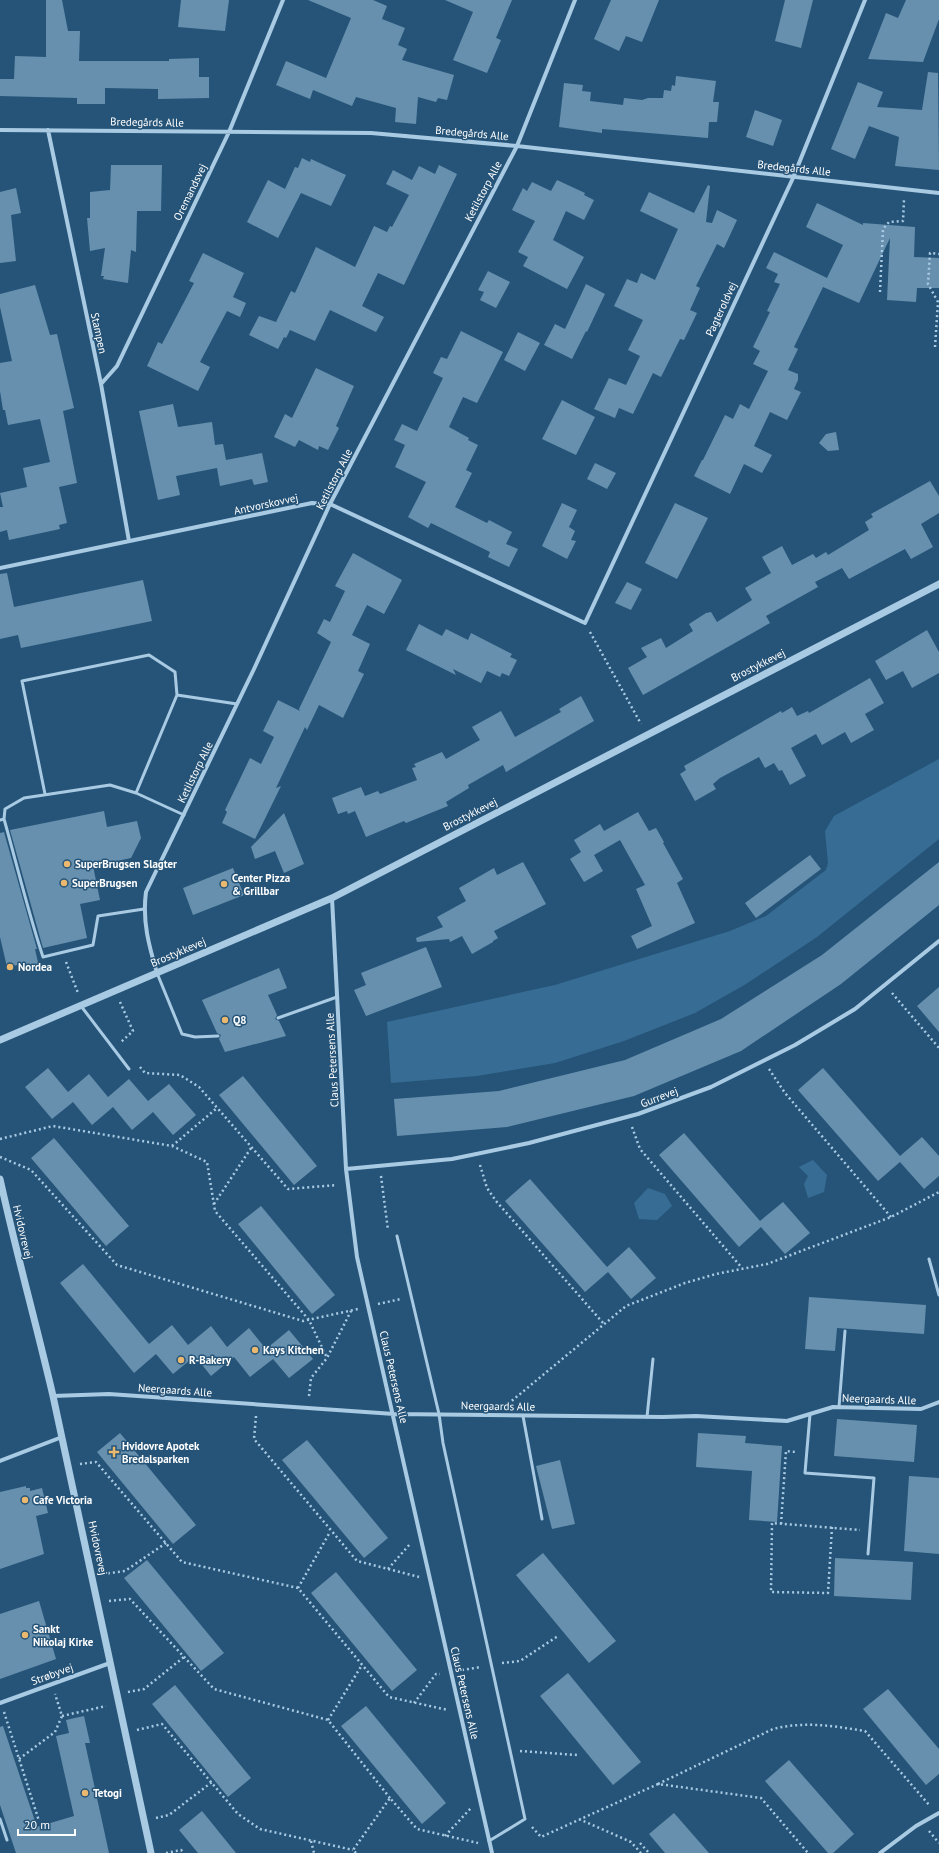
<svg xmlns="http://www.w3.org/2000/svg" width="939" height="1853" viewBox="0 0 939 1853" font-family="'PT Sans',sans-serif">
<rect width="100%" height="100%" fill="#265478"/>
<!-- green -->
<path fill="#376d94" d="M939 759V839L817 937 746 984 695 1013 624 1041 555 1063 477 1076 391 1083 387 1022 555 985 730 931 766 916 826 870 828 863 825 831 834 816Z
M813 1160 827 1175 824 1192 808 1198 804 1184 808 1176 799 1167Z
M648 1188 665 1194 672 1206 657 1220 639 1219 634 1203Z"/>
<!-- building -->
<path fill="#6790ae" d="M46 0H62L68 31H80L79 61H169V59L199 58V77H209V98L158 99V89L105 88V104H77V98L0 96V79H14L15 56 46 57Z
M181 0H229L225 31 178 27Z
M308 0H373L387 6 382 19 405 28 398 45 407 49 402 60 454 75 447 100 438 98 436 102 418 97 416 124 395 122 396 108 356 97 352 106 313 90 310 99 276 85 286 61 326 78 351 18Z
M445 0H512L496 38 501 40 487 73 453 60 473 12Z
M611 0H659L642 42 626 36 619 51 594 39Z
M785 0H813L801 48 775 41Z
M906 0H939V19L923 62 868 59 886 13 898 18Z
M928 72 938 73 939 170 895 166 899 137 869 126 855 159 831 149 858 82 883 92 877 107 922 110Z
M676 76 716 81 713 102H719L717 122H709L708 138 602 129V133L559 127 564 83 583 85 582 91 591 92 590 101 623 105 624 98 642 100 648 98H663L664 90 671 91 672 85 675 86Z
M755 110 782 120 773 146 746 137Z
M302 158 310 162 311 159 346 175 331 206 301 193 278 238 247 222 268 180 285 189 295 167 298 168Z
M111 165H162L161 211H137L136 252 131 250 128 283 103 279 104 276H101L105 248 90 251 87 218H90V192L110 190Z
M439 165 457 174 404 285 378 273 362 306 384 317 376 332 330 310 315 341 290 330 286 338 284 337 278 349 249 335 259 316 276 322 291 291 295 293 316 247 355 267 374 226 387 232 390 226 392 227 409 195 386 184 393 170 412 180 419 166 435 174Z
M557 180 585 193 584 195 594 200 584 220 566 211 553 240 584 257 567 289 523 266 528 257 518 252 535 221 512 210 523 188 527 191 532 182 551 191Z
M708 185 710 186 706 222 712 223 717 210 737 220 724 248 717 244 696 286 700 288 690 310 697 313 684 340 680 339 661 377 653 373 633 414 619 408 615 418 594 409 609 378 626 385 640 356 628 350 643 320 614 306 627 279 637 283 641 273 655 280 678 229 640 211 649 192 694 213Z
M16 188 21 213 11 215 16 261 0 263V192Z
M817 203 863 225V223L915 227 914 257 939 258V288H917L916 302 887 300 890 238 859 303 823 287 794 347 798 349 788 370 798 374V380L794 389 801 392 787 420 770 412 754 446 772 455 762 473 744 464 730 494 694 476 702 460H703L725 415 733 419 740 404 749 409 768 371 753 364 760 351 753 347 770 312 767 311 780 284 774 282 778 274 766 268 774 252 827 278 843 245 806 227Z
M203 253 244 273 233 297 246 303 240 317 227 311 200 362 210 367 198 391 147 366 158 342 162 344 194 283 189 281Z
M488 271 510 282 496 308 480 300 484 292 478 290Z
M586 284 605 294 587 332 586 331 572 359 544 345 555 324 565 329Z
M35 285 50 335 57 334 74 408 63 411 77 483 59 487 67 523 59 525 60 529 9 540 7 530 0 532V507H3L0 493 27 487 23 468 50 462 40 419 8 425 5 410H3L0 391V363L12 361 0 307V294Z
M461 331 503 352 477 403 463 397 449 427 469 438 468 440 478 445 466 470 472 473 455 507 487 523 489 520 512 532 506 544 518 549 509 567 488 557 490 552 431 523 428 528 408 517 426 482 395 467 405 445 394 440 402 424 417 431 443 378 433 373 441 357 447 359Z
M518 332 540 343 525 371 504 360Z
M316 368 354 386 336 426 339 428 328 450 319 446 318 450 299 440 295 447 274 437 285 414 292 418Z
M562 400 595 417 576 455 542 439Z
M173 404 178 427 212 422 215 445 223 444 226 460 262 453 268 482 254 485 252 479 220 486 217 468 176 476 180 495 158 500 139 411Z
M836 432 839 450 828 451 819 443 826 434Z
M595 463 616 473 607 489 587 479Z
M930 481 939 496V513L921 524 933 547 911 559 905 549 849 579 842 568 815 582 818 587 766 616 770 623 643 695 628 668 647 657 641 648 661 638 666 648 693 631 689 624 706 613 711 612 717 622 752 600 745 588 771 573 762 557 782 546 792 565 813 554 816 558 826 552 828 555 869 530 865 522 873 517 871 514Z
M562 503 577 510 569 527 575 531 571 540 576 541 567 559 542 546Z
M675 503 708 518 677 579 645 563Z
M353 553 402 580 384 614 367 605 352 635 370 644 358 671 364 674 343 718 319 705 307 730 305 727 276 788 281 786 255 839 222 823 227 812 225 810 250 758 261 764 274 737 263 731 278 700 300 711 299 709 331 642 317 633 324 619 330 622 345 591 335 586Z
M7 573 14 607 143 580 152 621 21 648 18 635 0 639V574Z
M627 582 642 589 631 610 615 603Z
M419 624 442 636 446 629 468 640 471 633 512 654 510 657 517 660 509 676 502 673 500 677 487 671 481 683 453 669 456 675 406 650Z
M927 630 939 652V673L912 688 903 671 886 680 875 661Z
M870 678 884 703 865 714 874 730 851 743 845 732 822 745 816 734 791 748 806 776 790 785 782 770 779 771 774 763 765 768 759 757 720 778 713 784 716 789 695 801 680 774 686 770 684 766 781 711 782 713 792 707 797 716 808 711 809 713Z
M581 696 594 721 506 772 503 765 468 785 469 788 446 802 448 806 406 823 404 821 366 837 355 811 348 814 347 811 338 814 332 798 361 787 365 796 378 791 380 794 417 780 412 768 416 767 414 764 442 752 446 759 480 740 472 727 501 711 515 737 561 712 559 709Z
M104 811 107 827 137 821 141 838 131 858 93 866 100 900 80 904 87 938 43 948 10 830Z
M638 812 649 831 656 828 664 842 663 843 683 879 677 883 695 923 637 949 631 936 652 926 636 889 645 885 620 840 594 855 603 871 584 882 570 859 581 852 574 840 600 824 604 831Z
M284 813 304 864 284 873 275 851 255 859 251 847Z
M4 832 37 949H35L39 967 24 970 23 964 7 967 0 937V833Z
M810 855 821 869 756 918 745 903Z
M523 862 546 904 494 931 498 938 493 941V942L472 954 462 936 450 942 449 939 417 942 416 938 443 927 437 917 466 901 459 888 494 868 497 875Z
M939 862V905L841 984 741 1051 634 1096 507 1127 397 1136 394 1099 499 1091 625 1060 721 1019 822 955Z
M233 868 244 895 193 915 183 888Z
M426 947 442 987 366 1016 354 990 366 985 361 973Z
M279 968 287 988 268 995 277 1015 275 1019 279 1021 286 1036 225 1052 219 1039 221 1035 217 1033 202 1000Z
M939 987V1032L917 1006Z
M48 1068 68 1092 89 1074 108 1097 129 1079 148 1101 169 1084 196 1115 173 1135 153 1112 132 1130 113 1107 92 1125 73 1102 52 1119 25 1087Z
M823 1068 900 1156 922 1137 939 1156V1176L924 1189 900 1162 878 1181 798 1090Z
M243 1076 317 1166 294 1185 219 1095Z
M684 1133 760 1221 783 1202 810 1233 785 1254 761 1227 739 1247 659 1155Z
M54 1138 129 1226 106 1246 31 1158Z
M530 1179 607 1267 629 1247 656 1278 631 1299 608 1272 585 1292 505 1201Z
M261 1206 335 1295 312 1314 238 1224Z
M83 1264 149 1344 172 1325 188 1345 211 1326 227 1347 249 1328 266 1349 289 1330 313 1359 289 1378 273 1359 250 1377 234 1357 211 1376 195 1356 173 1374 156 1354 134 1373 60 1283Z
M809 1297 926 1305 924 1334 837 1328 835 1351 805 1349Z
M837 1419 917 1425 914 1462 834 1456Z
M120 1433 196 1525 173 1544 97 1452Z
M698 1433 746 1436 745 1443 782 1446 777 1522 749 1520 752 1471 696 1467Z
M307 1440 388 1538 364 1558 282 1460Z
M560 1460 575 1524 552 1529 536 1466Z
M909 1476 939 1478V1554L904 1551Z
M26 1486V1488H30V1491L42 1488 48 1513 36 1516 44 1554 0 1569V1492Z
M543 1553 616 1641 589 1663 516 1575Z
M835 1558 913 1562 911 1600 834 1596Z
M147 1560 224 1653 201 1671 124 1578Z
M336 1572 417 1670 392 1691 311 1593Z
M39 1601 56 1659 0 1679V1614Z
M568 1673 641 1762 613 1785 540 1696Z
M175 1685 251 1778 228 1797 152 1704Z
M888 1689 939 1749V1774L926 1785 863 1709Z
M366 1706 446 1803 422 1824 341 1726Z
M84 1716 90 1743H85L109 1853H16L0 1805V1727L3 1726 37 1827 74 1816 56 1736 69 1733 66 1720Z
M789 1760 854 1834 833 1853H828L765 1781Z
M202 1811 236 1853H198L179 1830Z
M674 1813 709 1853H665L649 1834Z"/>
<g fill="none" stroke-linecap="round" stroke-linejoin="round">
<!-- path -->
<path stroke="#a9cae3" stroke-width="2.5" stroke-dasharray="2 3" stroke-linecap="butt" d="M880 292 883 229 889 222 903 221 904 200
M935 347 938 302 928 284 930 253 939 254
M590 632 641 724
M66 962 78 993
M892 993 939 1048
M120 1002 133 1031 121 1042
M140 1067 145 1073 180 1075 199 1087 288 1189 337 1185
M769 1069 785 1093 891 1217
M632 1127 640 1149 742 1268
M0 1139 53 1126 172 1146 207 1162 215 1211 309 1320 327 1358
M172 1146 217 1108
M0 1157 31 1170 117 1265 303 1321 358 1309
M480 1165 487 1188 496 1201 604 1324
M381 1176 388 1230
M214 1204 251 1148
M378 1304 401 1299
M309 1396 311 1378 327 1358 351 1311
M508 1404 626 1306 685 1283 716 1274 767 1264 891 1217 939 1192
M256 1416 254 1439 357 1561 419 1577
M80 1464 96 1462 182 1562 298 1588 389 1697 448 1710
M781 1524 786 1451 796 1452
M832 1527 828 1593 771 1592 772 1523 860 1530
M388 1569 410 1544
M103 1574 125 1571 166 1543
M298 1588 330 1532
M109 1601 130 1599 214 1689 328 1720 390 1798
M502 1663 520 1661 558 1636
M462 1670 481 1667
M128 1692 144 1689 184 1657
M414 1703 436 1674H440
M4 1712 39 1821
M62 1716 106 1706
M328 1720 362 1665
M137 1730 162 1724 238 1814 260 1829 353 1850
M520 1751 577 1755
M19 1759 55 1732 62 1716 55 1694
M658 1784 773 1729C804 1721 834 1726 865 1731L930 1806
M156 1818 169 1815 212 1782
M579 1819 631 1842 641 1853
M532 1827 541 1837 658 1784 761 1798 808 1853
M929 1831 939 1843
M445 1836 471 1808
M311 1841 314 1853
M640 1843 649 1853
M166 1853 181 1850 184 1853
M356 1853 353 1850 390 1798 417 1829 478 1843"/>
<!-- service -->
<path stroke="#a9cae3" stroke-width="3" d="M136 793 177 695 237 704
M45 794 22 681 149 655 175 672 177 695
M4 819C17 865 28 912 43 957L93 945 98 916 144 909
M0 820 4 819 5 809 24 798 110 785 136 793 184 815
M157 973 182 1034 195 1037 218 1036
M81 1006 129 1069
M278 1018 337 997
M397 1236 439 1414 443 1443 525 1819 489 1841
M929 1259 939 1295
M839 1407 845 1331
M810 1414 805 1473 874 1478 868 1554
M523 1416 542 1519
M647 1417 653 1359
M0 1819 7 1840"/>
<!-- minor -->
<path stroke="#a9cae3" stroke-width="4" d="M0 130 371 133 517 146 939 193
M48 130 101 384 129 541
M101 384 117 366 229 132 283 0
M0 568 312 503 330 504 585 623 793 178 865 0
M332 898 346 1169 357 1257 492 1853
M157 973C149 946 142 921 146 892L254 669 330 504 517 146 575 0
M346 1169 452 1159 529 1143 638 1114 711 1087 795 1045 855 1009 939 941
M53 1396 109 1394 394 1414 663 1417 696 1416 787 1421 833 1407 921 1409 939 1402
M0 1461 62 1437
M0 1703 110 1663
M880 1853 916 1826 939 1813"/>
<!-- tertiary -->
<path stroke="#a9cae3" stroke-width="7" d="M0 1040 332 898 939 584
M0 1179C16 1252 36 1323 53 1396L151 1853"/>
</g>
<!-- markers -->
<g fill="#ebb86f" stroke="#265478" stroke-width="1.5">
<circle cx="67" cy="864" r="4"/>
<circle cx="64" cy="883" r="4"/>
<circle cx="224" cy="884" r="4"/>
<circle cx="10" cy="967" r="4"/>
<circle cx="225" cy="1020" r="4"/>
<circle cx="255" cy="1350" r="4"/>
<circle cx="181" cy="1360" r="4"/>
<path d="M112 1446h4v4h4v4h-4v4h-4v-4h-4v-4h4z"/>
<circle cx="25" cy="1500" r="4"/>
<circle cx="25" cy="1635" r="4"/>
<circle cx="85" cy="1793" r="4"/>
</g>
<g text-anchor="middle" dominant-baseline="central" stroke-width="3" stroke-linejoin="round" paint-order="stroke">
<!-- street labels -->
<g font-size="11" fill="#fff" stroke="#265478">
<text transform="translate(147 122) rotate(1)">Bredegårds Alle</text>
<text transform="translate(472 133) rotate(5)">Bredegårds Alle</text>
<text transform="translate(794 168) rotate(6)">Bredegårds Alle</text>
<text transform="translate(483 191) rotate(-62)">Ketilstorp Alle</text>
<text transform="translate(190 192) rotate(-64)">Oremandsvej</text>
<text transform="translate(721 309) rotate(-65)">Pagteroldvej</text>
<text transform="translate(99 333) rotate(78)">Stampen</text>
<text transform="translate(334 479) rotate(-63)">Ketilstorp Alle</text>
<text transform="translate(266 504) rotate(-12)">Antvorskovvej</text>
<text transform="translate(758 665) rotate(-27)">Brostykkevej</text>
<text transform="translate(195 772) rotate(-64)">Ketilstorp Alle</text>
<text transform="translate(470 814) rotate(-27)">Brostykkevej</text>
<text transform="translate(178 952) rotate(-23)">Brostykkevej</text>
<text transform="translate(332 1060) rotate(-93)">Claus Petersens Alle</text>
<text transform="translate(659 1097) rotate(-21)">Gurrevej</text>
<text transform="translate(23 1232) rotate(77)">Hvidovrevej</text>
<text transform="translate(394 1377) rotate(77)">Claus Petersens Alle</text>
<text transform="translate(175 1390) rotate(4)">Neergaards Alle</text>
<text transform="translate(879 1399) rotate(2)">Neergaards Alle</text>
<text transform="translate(498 1406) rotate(1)">Neergaards Alle</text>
<text transform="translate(98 1548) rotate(78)">Hvidovrevej</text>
<text transform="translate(52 1674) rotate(-20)">Strøbyvej</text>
<text transform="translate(465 1693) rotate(77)">Claus Petersens Alle</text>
</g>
<!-- poi labels -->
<g font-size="11" font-weight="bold" fill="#fff" stroke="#265478" text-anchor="start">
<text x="75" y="864">SuperBrugsen Slagter</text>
<text x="232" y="878">Center Pizza<tspan x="232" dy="13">&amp; Grillbar</tspan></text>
<text x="72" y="883">SuperBrugsen</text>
<text x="18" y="967">Nordea</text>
<text x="233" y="1020">Q8</text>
<text x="263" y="1350">Kays Kitchen</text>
<text x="189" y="1360">R-Bakery</text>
<text x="122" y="1446">Hvidovre Apotek<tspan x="122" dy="13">Bredalsparken</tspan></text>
<text x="33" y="1500">Cafe Victoria</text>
<text x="33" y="1629">Sankt<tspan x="33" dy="13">Nikolaj Kirke</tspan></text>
<text x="93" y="1793">Tetogi</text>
</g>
</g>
<!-- scale -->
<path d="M18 1829v6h57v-6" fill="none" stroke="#ffffff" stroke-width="2"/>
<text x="24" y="1829" font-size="12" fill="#ffffff" stroke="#265478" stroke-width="3" paint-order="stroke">20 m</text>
</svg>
